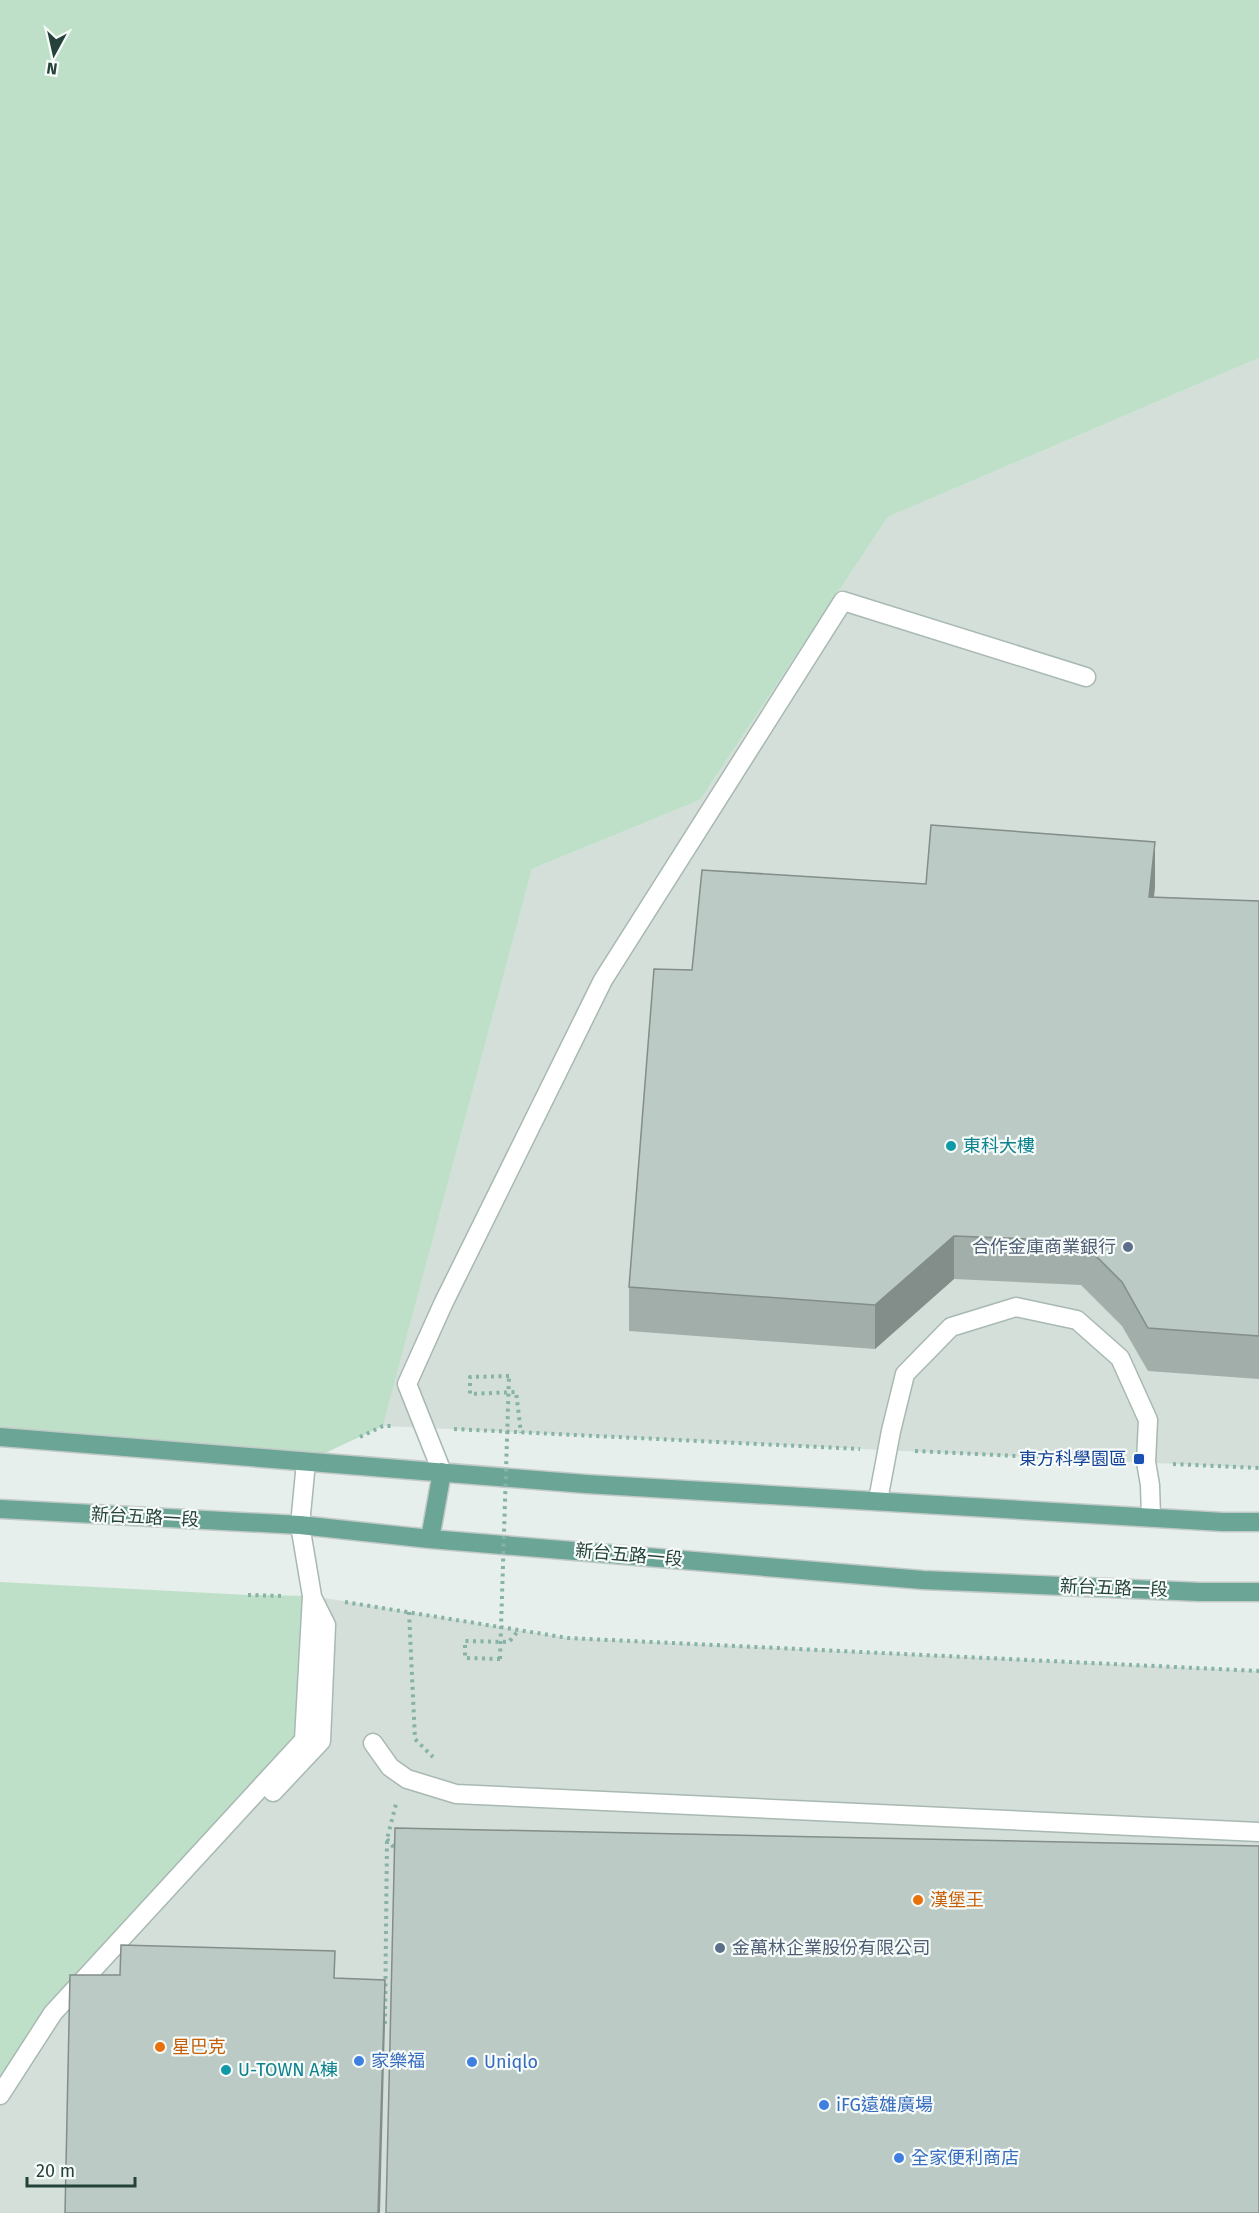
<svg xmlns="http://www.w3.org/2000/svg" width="1259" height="2213" viewBox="0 0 1259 2213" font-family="'Fira Sans','Noto Sans TC',sans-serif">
<rect width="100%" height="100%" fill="#e6efeb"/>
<!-- built -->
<path fill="#d4dfda" d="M1259 358V1468L383 1426 532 869 700 800 888 517Z
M312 1596 568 1638 1259 1671V2213H0V2095Z"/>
<!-- green -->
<path fill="#bfe0c8" d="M0 0H1259V358L888 517 700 800 532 869 383 1426 306 1462 0 1437Z
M0 1582 248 1595 312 1596 304 1740 60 2005 0 2097Z"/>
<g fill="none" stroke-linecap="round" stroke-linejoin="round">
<!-- service casing -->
<g stroke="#a8b8b2" stroke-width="21">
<path id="service" d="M878 1500 891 1431 905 1374 951 1327 1016 1307 1077 1320 1120 1358 1148 1420 1146 1462 1150 1485 1151 1517
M373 1743 390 1767 407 1779 456 1794 1259 1832"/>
</g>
<!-- minor casing -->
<g stroke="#a8b8b2" stroke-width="21">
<path id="minor" d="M442 1472 407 1384 443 1304 603 980 843 601 1086 677
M273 1792 321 1741 326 1625 313 1599
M0 2095 53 2013 304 1740 312 1596 300 1525 306 1462"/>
</g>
<!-- primary casing -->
<g stroke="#c2cac8" stroke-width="21">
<path id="primary" d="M0 1437 586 1484 1223 1522H1259
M0 1509 300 1525 430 1539 923 1580 1200 1592H1259
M430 1539 442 1472"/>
</g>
<!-- path -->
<path stroke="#86b3a5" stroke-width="4" stroke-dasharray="3 4.5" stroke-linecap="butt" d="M509 1376 470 1377V1394L516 1392 521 1433
M454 1429 860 1449
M360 1437 383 1426H395
M915 1451 1120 1461
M1173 1464 1259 1468
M248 1595 284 1596
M345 1602 568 1638 1259 1671
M409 1612 415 1739 433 1757
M500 1659 465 1658V1641L509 1642 518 1631
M387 1839 395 1849H397
M385 2024 387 1839 396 1804"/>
<!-- service -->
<use href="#service" stroke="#fff" stroke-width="18"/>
<!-- minor -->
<use href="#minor" stroke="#fff" stroke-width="18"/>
<!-- primary -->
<use href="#primary" stroke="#6aa596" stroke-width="18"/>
<!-- path-bridge -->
<path stroke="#86b3a5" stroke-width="4" stroke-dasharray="3 4.5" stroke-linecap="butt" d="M500 1659 509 1376"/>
</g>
<!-- wall -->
<path fill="#a1aea9" d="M926 884 1155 886 1154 897 1259 901V1379L1148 1371 1122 1326 1081 1285 954 1279 875 1349 629 1331V1287L692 970Z"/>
<!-- shaded-wall -->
<path fill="#838d89" d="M1155 842V886L1149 941V897Z
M954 1236V1279L875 1349V1305Z
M385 1980V2024L380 2213H378Z"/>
<!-- building -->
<path fill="#bbcac4" stroke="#838d89" stroke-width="1.5" d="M931 825 1155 842 1149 897 1259 901V1336L1148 1328 1122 1282 1081 1241 954 1236 875 1305 629 1287 654 969 692 970 702 870 926 884Z
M395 1828 1259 1846V2213H386Z
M121 1945 335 1951 334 1978 385 1980 378 2213H65L70 1975H120Z"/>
<!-- markers -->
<g fill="#0f9aa8" stroke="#f7fbf9" stroke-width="2">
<circle cx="951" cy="1146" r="6"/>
<circle cx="226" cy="2070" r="6"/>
</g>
<g fill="#5c6f8a" stroke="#f7fbf9" stroke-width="2">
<circle cx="1128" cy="1247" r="6"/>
<circle cx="720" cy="1948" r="6"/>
</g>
<rect fill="#1a4fb4" stroke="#f7fbf9" stroke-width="2" x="1133" y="1453" width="12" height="12" rx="3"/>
<g fill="#e8710a" stroke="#f7fbf9" stroke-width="2">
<circle cx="918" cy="1900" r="6"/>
<circle cx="160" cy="2047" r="6"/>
</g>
<g fill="#3f7fe0" stroke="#f7fbf9" stroke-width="2">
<circle cx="359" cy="2061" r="6"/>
<circle cx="472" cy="2062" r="6"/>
<circle cx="824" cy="2105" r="6"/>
<circle cx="899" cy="2158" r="6"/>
</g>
<g text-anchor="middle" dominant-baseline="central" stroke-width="4.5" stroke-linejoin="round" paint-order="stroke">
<!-- culture labels -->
<g font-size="18" fill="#0d838f" stroke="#f7fbf9" text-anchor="start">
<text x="963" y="1146">東科大樓</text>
<text x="238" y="2070">U-TOWN A棟</text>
</g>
<!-- service labels -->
<g font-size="18" fill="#4e5e75" stroke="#f7fbf9" text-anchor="end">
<text x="1116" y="1247">合作金庫商業銀行</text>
<text x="732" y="1948" text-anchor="start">金萬林企業股份有限公司</text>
</g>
<!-- transit labels -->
<g font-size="18" fill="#164399" stroke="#f7fbf9" text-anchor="end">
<text x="1127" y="1459">東方科學園區</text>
</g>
<!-- street labels -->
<g font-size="18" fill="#24423a" stroke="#f7fbf9">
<text transform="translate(145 1517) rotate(3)">新台五路一段</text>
<text transform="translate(629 1555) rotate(5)">新台五路一段</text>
<text transform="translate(1114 1588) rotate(2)">新台五路一段</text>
</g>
<!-- food labels -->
<g font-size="18" fill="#c56008" stroke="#f7fbf9" text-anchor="start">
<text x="930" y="1900">漢堡王</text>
<text x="172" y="2047">星巴克</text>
</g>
<!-- shop labels -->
<g font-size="18" fill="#366cbe" stroke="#f7fbf9" text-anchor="start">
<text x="371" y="2061">家樂福</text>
<text x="484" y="2062">Uniqlo</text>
<text x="836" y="2105">iFG遠雄廣場</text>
<text x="911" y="2158">全家便利商店</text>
</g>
</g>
<!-- north arrow -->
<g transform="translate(54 54) rotate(188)" stroke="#f7fbf9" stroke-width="4.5" paint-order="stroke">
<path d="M0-4.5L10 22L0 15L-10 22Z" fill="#24423a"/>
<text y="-9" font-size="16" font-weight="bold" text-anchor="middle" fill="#24423a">N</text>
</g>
<!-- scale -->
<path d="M27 2177v9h108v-9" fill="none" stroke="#24423a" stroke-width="3"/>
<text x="36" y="2177" font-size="18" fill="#24423a" stroke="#f7fbf9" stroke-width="4.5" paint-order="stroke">20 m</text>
</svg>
